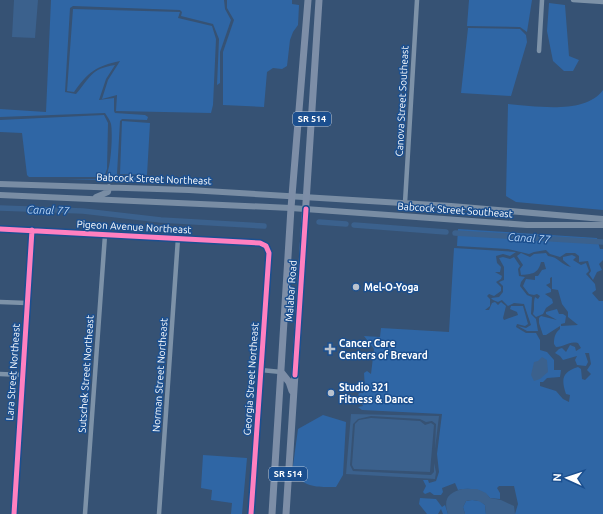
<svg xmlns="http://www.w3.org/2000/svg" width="603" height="514" viewBox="0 0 603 514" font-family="Ubuntu,sans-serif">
<rect width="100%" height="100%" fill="#365274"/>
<!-- green -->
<path fill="#2f66a5" d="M51 0H224L225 9 231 20 220 52V83L217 85 219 39 213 24 181 16 182 12 180 10 73 6 70 8 65 92 76 94C91 77 90 69 115 65L106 79 99 100 114 98V111L115 113 145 115 148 117 147 120 122 119 120 121 117 174 120 176 145 178V181L65 179H104C111 174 113 134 111 124 110 120 107 116 105 113L0 117V109L46 112Z
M227 0H292V4L299 5 298 25 293 32 290 40 287 66 282 69 273 68 267 72 264 107 223 105V52L234 20 227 8Z
M469 0H532L527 32 520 27 467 26Z
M549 3 565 5 569 56 579 60 573 71H564L553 61 547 31Z
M73 9 180 12 178 18 212 26 216 39 213 105 211 113 116 111 117 95 102 99 108 80 120 61C96 66 88 72 74 92L67 91Z
M468 28 520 29 526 35 527 42 511 96 461 93Z
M603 90V210L516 202 506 196 508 104C535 106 585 115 603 90Z
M104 115 108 123 107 169 104 177H29L27 175 22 133 0 132V120Z
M122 121 150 123 147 175 120 174Z
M458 229 597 238 600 249H603V260L599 264 602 270 597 272 593 280 589 274 591 271 588 261 579 262V256L575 253H566L560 257 550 254 546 250 534 252 529 254 508 249 457 246Z
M454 248 516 252 510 256 503 254 496 256 497 263 501 267 500 272H495L502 276 501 279 496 282 501 287V291L494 296 489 294 487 296 490 299V306L485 310H489L492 303 495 302 498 305 501 302 506 306 503 318 504 320 518 315 517 312 510 309 511 306H523L528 324 525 326 517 324 516 327 526 333H536L540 340V350L547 352 554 360V370H561L560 377 547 378 543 382H540V386L556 391 563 399 569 402 570 395 566 394C561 379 562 372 578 367L581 369 582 379 585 380 591 374 587 370 591 364 589 353H585L588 362 586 366 577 365 575 360 577 356 563 360 560 356 555 353 559 349 562 348 566 352 570 345 575 347 576 351 581 348 578 343C568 341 565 347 556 347L554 344C554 337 555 333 560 329V326L546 335H543L539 323V318L541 316 557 320 546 314V312L557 309 559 314H563L566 316 565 323 561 324V326L578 325 568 317V312L562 304 558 290 552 289V277L550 278V283L546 285 551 289V292L545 294 552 299 553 303 546 308 543 314 536 317 533 314C535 308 533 303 535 297L538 299 540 296 537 294 534 295 529 294 523 286 526 279 535 280V276H538L542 270 546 269 544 262H541C538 274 532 274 521 275L520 269 523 265 517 256 521 253 530 257 534 254 546 253 548 256C559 257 561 265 571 267L563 260V257L572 255 576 257 573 260 581 265 586 263 589 271 586 274 595 284 596 290 592 293 599 301H603V514H515L518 504 514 486H499L497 488 500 493V499L490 498C483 489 469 487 458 490L455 483 442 488 443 492 441 495H434L430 492 425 494 423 492 426 486 423 480H428L429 483 436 481 439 472 437 454 442 414 362 410 358 407 363 406 360 400 361 397 358 395 359 393H363L365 389 364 373 367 371 371 374 374 349 364 336 380 337 381 328 449 332Z
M503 257 510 259 514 257 520 266 518 269 519 276 525 277 521 282 520 286 527 295 532 297 531 314 536 319 538 331H527L518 326 526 328 531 325 524 304 514 303 508 306 502 300 498 302 493 300 491 298 499 297 503 292V286L499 282 504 280V267L499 258Z
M323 415 346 422 343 475 336 487C316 487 307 488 292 473L298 429Z
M203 455 247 458 242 514H231L232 503 211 500 212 490 201 488Z
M420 498 436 499 442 507 445 505 448 514H443L441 509 438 514H427L419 504Z
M472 500 480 501 485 505 486 514H465L463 507 466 501Z"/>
<!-- water -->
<path fill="#3b618d" d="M14 0H38L35 38 12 37Z
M542 357 547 360 548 372 540 379 534 381 531 375 534 362 538 361Z
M351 414 439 416 435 449 436 424 432 421 426 422 420 419 371 416 358 419 353 424 350 465 353 471 431 475 434 472V463L436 472 435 479 346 474Z
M371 418 420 421 425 425 431 423 434 425 430 472 354 469 352 465 355 424 359 420Z
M462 489H477L486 493 490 498 501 500 514 506 515 514H486L485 505C479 500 473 499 466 501L463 507 465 514H448C443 499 448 493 462 489Z"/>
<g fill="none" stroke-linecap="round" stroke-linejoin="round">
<!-- canal -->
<path stroke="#3b618d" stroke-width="5.5" d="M0 208 83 211 161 220 264 226
M319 222 346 224
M354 225 446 232
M455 233 603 242"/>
<!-- street -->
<path stroke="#7d92a8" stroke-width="4.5" d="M573 0 603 2
M539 51 542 0
M405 203 417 0
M0 229 260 243 266 246 269 253 251 514
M0 302 27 303
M261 370 281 372
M0 374 22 375
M14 514 32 230
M85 514 105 235
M159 514 178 238"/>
<!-- secondary -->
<path stroke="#798da4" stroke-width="6" d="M0 184 189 190 451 206 603 219
M0 195 291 208 527 225H603
M96 197 108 192 109 187"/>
<!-- primary -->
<path stroke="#7d8ea7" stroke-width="7" d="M281 372 289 382 292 391
M272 514 291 208 308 0
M286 514 319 0"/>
<!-- cycleway casing -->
<g stroke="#1b4f8f" stroke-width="8">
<path id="cycleway" d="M0 229 260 243 266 246 269 253 251 514
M295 375 306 209
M14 514 32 230"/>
</g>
<!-- cycleway -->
<use href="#cycleway" stroke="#ff80c0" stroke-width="5"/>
</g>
<!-- markers -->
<g fill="#b9c2ce" stroke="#1b4f8f" stroke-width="1.5">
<circle cx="356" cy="287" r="4"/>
<path d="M328 343h4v4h4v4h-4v4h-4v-4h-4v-4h4z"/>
<circle cx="331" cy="393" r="4"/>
</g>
<g text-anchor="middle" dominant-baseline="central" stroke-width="3" stroke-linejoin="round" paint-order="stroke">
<!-- shield labels -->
<g fill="#1b4f8f" stroke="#bbcadd" stroke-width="1">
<rect x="293" y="112" width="38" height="14" rx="3"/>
<rect x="269" y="467" width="38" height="14" rx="3"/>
</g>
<g font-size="9" font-weight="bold" fill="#fff">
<text x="312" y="119">SR 514</text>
<text x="288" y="474">SR 514</text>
</g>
<!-- street labels -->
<g font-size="10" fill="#fff" stroke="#1b4f8f">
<text transform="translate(402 101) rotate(-87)">Canova Street Southeast</text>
<text transform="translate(154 179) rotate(2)">Babcock Street Northeast</text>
<text transform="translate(455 210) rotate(4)">Babcock Street Southeast</text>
<text transform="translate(134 227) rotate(3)">Pigeon Avenue Northeast</text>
<text transform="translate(291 291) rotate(-86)">Malabar Road</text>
<text transform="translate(13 372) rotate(-86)">Lara Street Northeast</text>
<text transform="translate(86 374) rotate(-86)">Sutschek Street Northeast</text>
<text transform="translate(160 375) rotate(-86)">Norman Street Northeast</text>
<text transform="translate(251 379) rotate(-86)">Georgia Street Northeast</text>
</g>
<!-- poi labels -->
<g font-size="10" font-weight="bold" fill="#fff" stroke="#1b4f8f" text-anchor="start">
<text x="364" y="287">Mel-O-Yoga</text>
<text x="339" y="343">Cancer Care<tspan x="339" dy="12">Centers of Brevard</tspan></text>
<text x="339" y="387">Studio 321<tspan x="339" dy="12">Fitness &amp; Dance</tspan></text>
</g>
<!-- water labels -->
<g font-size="11" font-style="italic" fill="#b5d3f5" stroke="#1b4f8f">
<text transform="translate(48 210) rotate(2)">Canal 77</text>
<text transform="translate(529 238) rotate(4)">Canal 77</text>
</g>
</g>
<!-- north arrow -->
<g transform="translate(567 478) rotate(273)" stroke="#1b4f8f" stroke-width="3" paint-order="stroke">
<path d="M0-3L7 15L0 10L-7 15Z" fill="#ffffff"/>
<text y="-6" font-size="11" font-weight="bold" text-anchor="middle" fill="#ffffff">N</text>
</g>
</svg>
